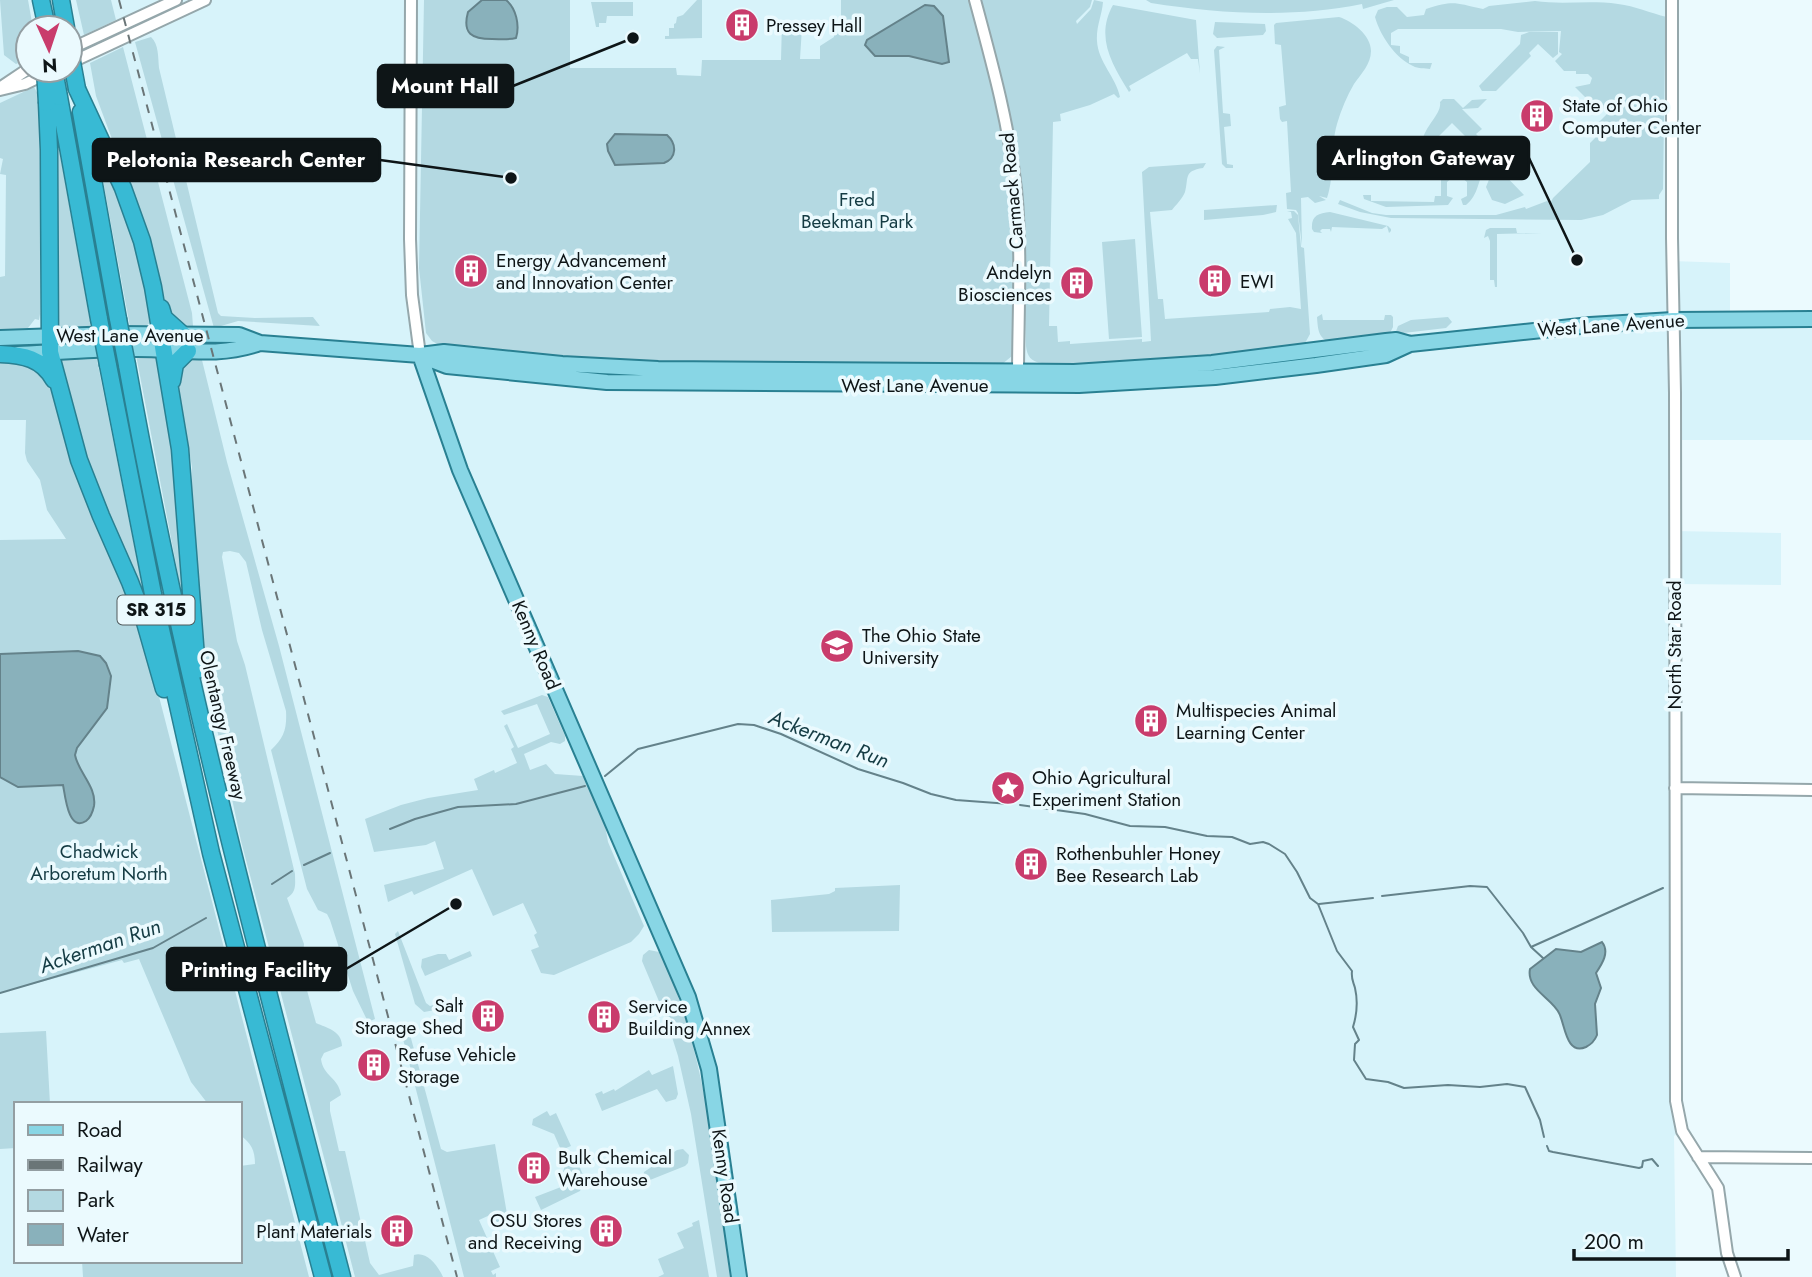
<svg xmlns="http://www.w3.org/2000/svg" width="1812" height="1277" viewBox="0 0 1812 1277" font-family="Jost,sans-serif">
<rect width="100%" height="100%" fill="#ebfafe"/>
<!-- built -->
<path fill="#d7f3fa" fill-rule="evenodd" d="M0 0H1672V261L1730 263V321L1812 320V440H1676L1674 531 1781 533V585L1675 584 1676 1101 1682 1131 1674 1136 1676 1277H0ZM28 28H70V70H28ZM1384 337 1385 355 1322 364 1319 346ZM16 1104H240V1261H16Z"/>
<!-- green -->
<path fill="#b4d9e2" d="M0 0H28L33 28H28V59L16 64 4 55Z
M76 0H111L116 20 84 35Z
M424 0H570V68H676L677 75 701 76 702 60H781L782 22H808V26L802 27 800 59H820V46L834 37V34L841 33V0H970L1004 134 1011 185 1014 235 1012 356 1001 365H783L574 360 439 345 432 341 426 333 419 268Z
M697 0H702V38L665 39V36H669V28H674V24L676 23 677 17 683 15Z
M979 0H1092L1090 7 1076 21 1077 24 1091 9 1094 0 1103 2C1102 15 1096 27 1097 41 1098 62 1116 77 1120 97L1118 98 1114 94 1090 105 1060 114 1061 121 1053 122 1049 326H1057L1058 342 1070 341V344L1142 339V342L1151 341 1142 172 1149 167 1206 163 1203 168C1183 171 1189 178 1185 192 1183 198 1175 206 1172 210L1150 212 1158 299H1163L1165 319 1269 312 1270 309 1290 307 1301 309 1296 233 1288 219 1292 218 1291 212 1287 211H1294L1298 215 1301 247 1304 248 1310 334 1304 345 1211 358 1112 365 1042 363C1031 362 1027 356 1026 346L1022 222Z
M1146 0H1394L1363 9 1362 4C1292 18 1221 14 1151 3Z
M1535 1C1562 5 1590 0 1618 4 1635 6 1650 13 1667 17V190L1665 192V52L1663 189 1659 195V199L1632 200 1603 215 1581 220 1391 218 1360 212 1338 204 1340 200 1372 213 1386 215H1496L1525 207 1526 209 1547 201 1551 202 1553 198 1590 162V143L1601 132 1595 126 1612 109 1596 108 1575 87 1590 84 1592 78 1588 74H1576V71H1564L1555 61 1562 54 1559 52 1561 31 1518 32 1501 29H1398L1391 33V45L1400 46V53L1409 57V63H1432L1430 69C1425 68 1418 69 1413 66 1395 58 1380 35 1375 17L1378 10 1387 7H1397L1407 17 1424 15 1426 9C1455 0 1454 3 1483 9L1489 6Z
M591 2H633V16H607L606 23H599V27H596Z
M1113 5 1196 20 1200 74 1198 59H1191L1187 53 1129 86 1131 90 1129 92C1112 64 1095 37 1113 5Z
M1339 17C1352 21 1371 35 1371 51 1371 64 1361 74 1354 84 1347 96 1341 110 1337 124 1330 148 1335 175 1327 198L1319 196 1326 200 1315 203 1308 197 1301 198 1302 246 1298 213 1296 210 1287 209 1286 193 1291 192 1287 121 1282 122 1280 119 1279 107 1286 105 1281 45 1275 44 1274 25 1276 23Z
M1215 22 1265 24 1266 31 1263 35 1217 38 1213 34Z
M1529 32H1558V54L1553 58 1538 44 1529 53 1531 56 1496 91H1482L1479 86 1520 44 1521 35Z
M151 37C159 44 158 58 159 68L218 313 221 316 255 318 313 317 320 326 238 321 214 328 135 42Z
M1217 46 1225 47 1219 50 1223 113 1230 114 1231 126 1224 127 1227 164 1233 165V168H1226L1222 164 1214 50Z
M123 47 192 313 193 326 180 325 163 311 148 233 111 141 112 139 96 96 90 63Z
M34 87 40 98 43 182 40 199V314L39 320 35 319 28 328 0 331V277L5 276 6 175 0 174 3 159 0 158V103Z
M1443 99H1454L1463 108 1472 100 1487 99 1478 108 1462 109 1482 129 1476 134 1482 140 1476 147 1452 123 1438 137 1458 157 1454 162V170H1459V164L1462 161 1475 174 1486 165C1478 179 1479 195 1466 205H1463L1461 199 1467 196V182L1462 178H1452L1447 182V196L1453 198 1448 205 1386 207 1364 199 1363 195H1371V201L1434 202 1435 196H1441V164H1436L1433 155 1422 142C1425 125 1442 114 1440 102Z
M95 137 136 243 151 322 146 326 130 327Z
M59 149 91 327 60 328 55 326 53 150Z
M1498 168 1524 195 1505 204 1492 200 1486 187 1492 172Z
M1277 205 1276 212 1263 215 1204 220V210Z
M1330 212 1388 226 1391 229V231L1389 233 1387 226 1382 229 1332 227 1331 232 1330 229H1322L1320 231 1322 233 1314 232 1312 229C1311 216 1318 213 1330 212Z
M1490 228H1516L1517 233H1542L1497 234V287H1495L1494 280H1490V241L1488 236 1484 238 1486 230Z
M1135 239 1142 337 1109 339 1102 242Z
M1322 314 1323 320H1384L1385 315H1391L1393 317V327L1389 335 1331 343C1318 338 1318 330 1317 317Z
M1448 317 1452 322 1446 328 1395 334 1398 326 1411 320Z
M96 355 145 600 93 488 58 357Z
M136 355 157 357 173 437 188 606H184Z
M201 356 227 462 279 646 375 1019 368 1022 353 991 330 920 327 914 318 910 307 889 271 750C284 738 287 729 286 711L262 630 246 562 239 553 230 551 223 552 222 557 237 641 245 665 295 874C295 884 297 892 287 898L304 944 302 972 316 1023C327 1028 342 1031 342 1046L324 1053 321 1059C323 1076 339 1078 341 1095L330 1102V1111L339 1151H345L370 1263 379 1275 413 1266 414 1255C427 1251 438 1266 443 1277H355L339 1215 241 841 203 664 191 514 192 467 177 378 187 357Z
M18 358 49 376 140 623 309 1277H83L82 1261H240V1166L255 1164C255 1150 251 1143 240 1135V1104H208L191 1082 139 959 124 963 122 960 0 993V540L66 539 47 510 40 480 27 461 25 453 26 420H0V359Z
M542 695 548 697 565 736V741L560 744 551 742 524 754 530 770 546 764 555 774 583 776 605 825 608 842 644 926 639 934 631 942 554 975 541 973 531 950 539 947 534 935 537 933 523 903 493 916 472 869 414 895 412 891 388 902 384 885 444 869 435 841 426 845 374 852 365 819 401 805 428 798 478 790 474 779 494 770 495 773 517 763 511 749 514 747 504 726 507 724 518 748 550 734 537 704 504 715 501 711Z
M900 885 899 931 772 932 771 900 829 894 835 891V888Z
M398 931 426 1003 430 1006 437 1004 435 1010 424 1012 415 1004 395 934Z
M649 950 659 952 662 956C707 1057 716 1168 730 1277H717L691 1114 678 1056 666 1018 642 961 643 955Z
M470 951 472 956 425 976 421 967 422 959 438 954H446L449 960Z
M46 1031 50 1104H16V1148L0 1149V1033Z
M409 1031 441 1149 447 1152 495 1144 507 1214 511 1223 499 1227 490 1215 479 1220 500 1267 491 1271 493 1275 496 1273V1277H464L402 1035Z
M673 1066 678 1094 676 1099 666 1102 657 1089 602 1111 595 1094 602 1091 603 1094 614 1089 615 1091 649 1070 652 1075Z
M547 1111 550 1116 556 1113 571 1146 561 1150 554 1134 532 1125 533 1119Z
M683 1149 689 1155 688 1163 685 1166 650 1180 643 1179 644 1172 677 1150Z
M576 1158 585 1180 580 1191 541 1210 535 1197 561 1187 560 1183 566 1180 563 1172 566 1162Z
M699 1220 709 1277H658L664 1274 658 1259 684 1248 677 1233 693 1226 692 1223Z"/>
<!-- water -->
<path fill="#89b1bb" stroke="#64828a" stroke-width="2" d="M482 0H506C516 8 520 25 516 38 508 40 501 39 492 39 472 39 462 34 468 12Z
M925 5 934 6 943 16 949 62 942 64 909 56H875L865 45 867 40Z
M615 134 667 135C677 144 677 158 664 163L615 165 608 151 607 144Z
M78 651 100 656 106 663 111 676 107 708 77 748 75 755C78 772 97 787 94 806 93 811 90 818 86 821 68 833 65 794 63 785L18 787 0 777V654Z
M1602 942C1610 952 1602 964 1596 973L1601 988 1595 1004 1597 1035C1595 1040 1592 1044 1586 1047 1566 1056 1565 1024 1559 1013 1552 998 1526 989 1530 969L1556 949 1581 952Z"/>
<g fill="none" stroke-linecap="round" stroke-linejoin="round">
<!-- stream -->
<path stroke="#64828a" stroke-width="2" d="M605 776 638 749 738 724 754 725 781 734 858 769 903 783 931 794 956 800 1010 804
M1020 805 1085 814 1130 826 1165 827 1207 836 1232 837 1250 844 1263 842 1269 844 1285 854 1297 872 1310 898 1318 904 1337 951 1352 971C1351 979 1353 981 1355 988 1358 1001 1357 1014 1353 1027L1359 1040 1355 1044 1354 1060 1366 1079 1388 1082 1404 1088 1448 1085 1480 1087 1507 1084 1525 1087 1540 1120 1544 1137
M390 829 415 819 458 807 516 804 585 786
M304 865 330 853
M272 884 292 871
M1382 896 1470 886 1487 887 1523 933 1531 947 1663 888
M1319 904 1373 898
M1531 947 1543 958
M0 993 153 948 206 918
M1547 1146 1549 1151 1553 1152 1639 1168 1642 1167 1643 1161 1652 1159 1658 1166"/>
<!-- minor casing -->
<g stroke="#95a7ab" stroke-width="14">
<path id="minor" d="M411 0 410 239 412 295 420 355
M975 0C992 63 1009 124 1016 189 1022 251 1018 315 1018 377
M1672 0V238L1675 393 1676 1101 1682 1131 1718 1188 1727 1253 1735 1277
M70 49 176 0
M70 63 205 0
M1 87 28 69
M0 90 25 84 50 72
M1675 788 1812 790
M1698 1157 1812 1158"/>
</g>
<!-- major casing -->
<g stroke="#298092" stroke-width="18">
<path id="major" d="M0 338 116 334 239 335 260 343 420 355 444 352 562 364 658 369 1074 372 1212 363 1386 341 1396 340 1410 344 1590 325 1673 320 1812 319
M18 354C57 352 97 349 137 349 180 349 218 358 260 343
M420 355 460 470 688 997 709 1069 739 1277
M421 356 447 366 607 382 1079 385 1215 377 1316 365 1386 355 1410 344"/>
</g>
<!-- highway casing -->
<g stroke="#298092" stroke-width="19">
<path id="highway" d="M41 0 47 28
M61 0 66 28
M77 89 123 188 142 241 153 287 180 449 197 670
M59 97 99 319
M47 103 49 150 50 352 79 460 101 516 130 582 144 619 164 689
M81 112 118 319
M161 308 164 318 183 335
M0 354C23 355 42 358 54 380
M108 365 153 594 211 853 323 1277
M127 365C182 673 263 974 342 1277
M172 381 175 364 188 351"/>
</g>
<!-- minor -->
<use href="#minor" stroke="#fff" stroke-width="10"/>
<!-- major -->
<use href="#major" stroke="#88d6e5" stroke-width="14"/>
<!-- highway -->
<use href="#highway" stroke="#38bad4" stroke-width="16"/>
<!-- rail -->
<path stroke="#6a7577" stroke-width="2" stroke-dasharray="9 9" stroke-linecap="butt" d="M119 0 457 1277"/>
<!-- highway-bridge casing -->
<g stroke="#298092" stroke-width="19" stroke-linecap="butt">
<path id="highway-bridge" d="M70 51 77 89
M45 70 47 103
M54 70 59 97
M99 319 108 365
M118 319 127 365"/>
</g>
<!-- highway-bridge -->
<use href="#highway-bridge" stroke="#38bad4" stroke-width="16"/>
</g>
<!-- icons -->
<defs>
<g id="building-disc" transform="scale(1.75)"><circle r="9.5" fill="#c93c6c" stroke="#ebfafe"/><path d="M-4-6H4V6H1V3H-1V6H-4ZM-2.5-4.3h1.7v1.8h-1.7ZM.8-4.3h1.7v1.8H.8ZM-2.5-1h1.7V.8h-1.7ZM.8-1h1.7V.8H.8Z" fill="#fff"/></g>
<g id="university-disc" transform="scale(1.75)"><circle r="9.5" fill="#c93c6c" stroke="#ebfafe"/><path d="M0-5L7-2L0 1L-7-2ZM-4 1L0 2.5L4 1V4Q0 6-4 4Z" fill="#fff"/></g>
<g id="sight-disc" transform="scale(1.75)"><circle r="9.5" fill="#c93c6c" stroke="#ebfafe"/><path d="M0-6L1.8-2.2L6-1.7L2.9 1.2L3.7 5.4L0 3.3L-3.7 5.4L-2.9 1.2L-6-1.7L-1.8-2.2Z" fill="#fff"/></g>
</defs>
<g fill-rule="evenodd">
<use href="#building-disc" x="742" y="25"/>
<use href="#building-disc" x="1537" y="116"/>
<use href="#building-disc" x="471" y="271"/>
<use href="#building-disc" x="1215" y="281"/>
<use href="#building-disc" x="1077" y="283"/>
<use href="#university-disc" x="837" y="646"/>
<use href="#building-disc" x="1151" y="721"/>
<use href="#sight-disc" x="1008" y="788"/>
<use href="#building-disc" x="1031" y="864"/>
<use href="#building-disc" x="488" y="1016"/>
<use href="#building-disc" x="604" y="1017"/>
<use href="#building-disc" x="374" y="1065"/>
<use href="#building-disc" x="534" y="1168"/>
<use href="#building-disc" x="397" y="1231"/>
<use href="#building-disc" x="606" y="1231"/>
</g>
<g text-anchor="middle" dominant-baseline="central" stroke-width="7" stroke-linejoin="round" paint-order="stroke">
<!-- shield labels -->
<rect fill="#ebfafe" stroke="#505a5c" stroke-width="2" x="117.5" y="595.5" width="77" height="29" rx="5"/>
<g font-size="18" font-weight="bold" fill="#0e1517">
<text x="156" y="610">SR 315</text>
</g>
<!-- poi labels -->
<g font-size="19" fill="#0e1517" stroke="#ebfafe" text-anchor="start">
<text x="766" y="25">Pressey Hall</text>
<text x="1562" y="105">State of Ohio<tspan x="1562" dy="22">Computer Center</tspan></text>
<text x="496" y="260">Energy Advancement<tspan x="496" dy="22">and Innovation Center</tspan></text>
<text x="1052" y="272" text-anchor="end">Andelyn<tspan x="1052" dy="22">Biosciences</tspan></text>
<text x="1240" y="281">EWI</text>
<text x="862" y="635">The Ohio State<tspan x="862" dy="22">University</tspan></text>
<text x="1176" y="710">Multispecies Animal<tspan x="1176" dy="22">Learning Center</tspan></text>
<text x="1032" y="777">Ohio Agricultural<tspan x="1032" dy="22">Experiment Station</tspan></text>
<text x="1056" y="853">Rothenbuhler Honey<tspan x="1056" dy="22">Bee Research Lab</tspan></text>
<text x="463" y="1005" text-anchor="end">Salt<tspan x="463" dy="22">Storage Shed</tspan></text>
<text x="628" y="1006">Service<tspan x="628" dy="22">Building Annex</tspan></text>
<text x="398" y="1054">Refuse Vehicle<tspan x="398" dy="22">Storage</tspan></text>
<text x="558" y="1157">Bulk Chemical<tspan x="558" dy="22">Warehouse</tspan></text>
<text x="582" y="1220" text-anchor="end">OSU Stores<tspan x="582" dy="22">and Receiving</tspan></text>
<text x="372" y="1231" text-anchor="end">Plant Materials</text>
</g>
<!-- street labels -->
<g font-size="19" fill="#0e1517" stroke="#ebfafe">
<text transform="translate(1012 191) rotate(-95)">Carmack Road</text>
<text transform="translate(1611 325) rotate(-4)">West Lane Avenue</text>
<text x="130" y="335">West Lane Avenue</text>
<text x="915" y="385">West Lane Avenue</text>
<text transform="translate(536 645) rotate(67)">Kenny Road</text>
<text transform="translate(1674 645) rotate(-90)">North Star Road</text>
<text transform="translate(223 725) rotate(77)">Olentangy Freeway</text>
<text transform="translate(725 1176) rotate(82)">Kenny Road</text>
</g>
<!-- park labels -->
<g font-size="19" fill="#143b43" stroke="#ebfafe">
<text x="857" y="199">Fred<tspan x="857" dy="22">Beekman Park</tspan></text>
<text x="99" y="851">Chadwick<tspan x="99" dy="22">Arboretum North</tspan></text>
</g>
<!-- water labels -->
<g font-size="21" font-style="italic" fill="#153c44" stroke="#ebfafe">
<text transform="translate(829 739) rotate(21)">Ackerman Run</text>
<text transform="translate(100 946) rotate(-19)">Ackerman Run</text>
</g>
</g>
<!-- callouts -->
<path fill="none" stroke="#0e1517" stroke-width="2.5" d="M633 38L513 86M1577 260L1529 158M511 178L380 160M456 904L346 969"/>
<g fill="#0e1517" stroke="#ebfafe" stroke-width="2.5">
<circle cx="633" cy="38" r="7"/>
<circle cx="1577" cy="260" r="7"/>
<circle cx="511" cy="178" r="7"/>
<circle cx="456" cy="904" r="7"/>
</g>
<g fill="#0e1517" stroke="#0e1517" stroke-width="2.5">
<rect x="378" y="65" width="135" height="42" rx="7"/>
<rect x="1318" y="137" width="211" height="42" rx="7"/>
<rect x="93" y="139" width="287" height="42" rx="7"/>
<rect x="167" y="948" width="179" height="42" rx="7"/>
</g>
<g font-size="21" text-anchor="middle" font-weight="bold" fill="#fff">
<text x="445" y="93">Mount Hall</text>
<text x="1423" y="165">Arlington Gateway</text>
<text x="236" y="167">Pelotonia Research Center</text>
<text x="256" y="977">Printing Facility</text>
</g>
<!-- legend -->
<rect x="14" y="1102" width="228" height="161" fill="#ebfafe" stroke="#939ea2" stroke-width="2"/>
<rect x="28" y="1125" width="35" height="10" fill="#88d6e5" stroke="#939ea2" stroke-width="2"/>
<text x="77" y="1137" font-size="21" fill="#0e1517">Road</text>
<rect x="28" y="1160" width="35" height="10" fill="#6a7577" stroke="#939ea2" stroke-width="2"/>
<text x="77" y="1172" font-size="21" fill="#0e1517">Railway</text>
<rect x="28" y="1190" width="35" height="21" fill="#b4d9e2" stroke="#939ea2" stroke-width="2"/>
<text x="77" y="1207" font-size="21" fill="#0e1517">Park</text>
<rect x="28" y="1224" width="35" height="21" fill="#89b1bb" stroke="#939ea2" stroke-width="2"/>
<text x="77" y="1242" font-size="21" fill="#0e1517">Water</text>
<!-- north arrow -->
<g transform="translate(49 49) rotate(177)"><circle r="33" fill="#ebfafe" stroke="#939ea2" stroke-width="2"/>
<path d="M0-5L12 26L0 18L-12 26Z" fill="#c93c6c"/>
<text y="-10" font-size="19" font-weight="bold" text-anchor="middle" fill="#0e1517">N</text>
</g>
<!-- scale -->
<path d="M1574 1249v10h214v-10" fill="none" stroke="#0e1517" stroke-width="3.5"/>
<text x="1584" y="1249" font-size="21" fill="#0e1517" stroke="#ebfafe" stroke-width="5" paint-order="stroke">200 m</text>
</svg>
